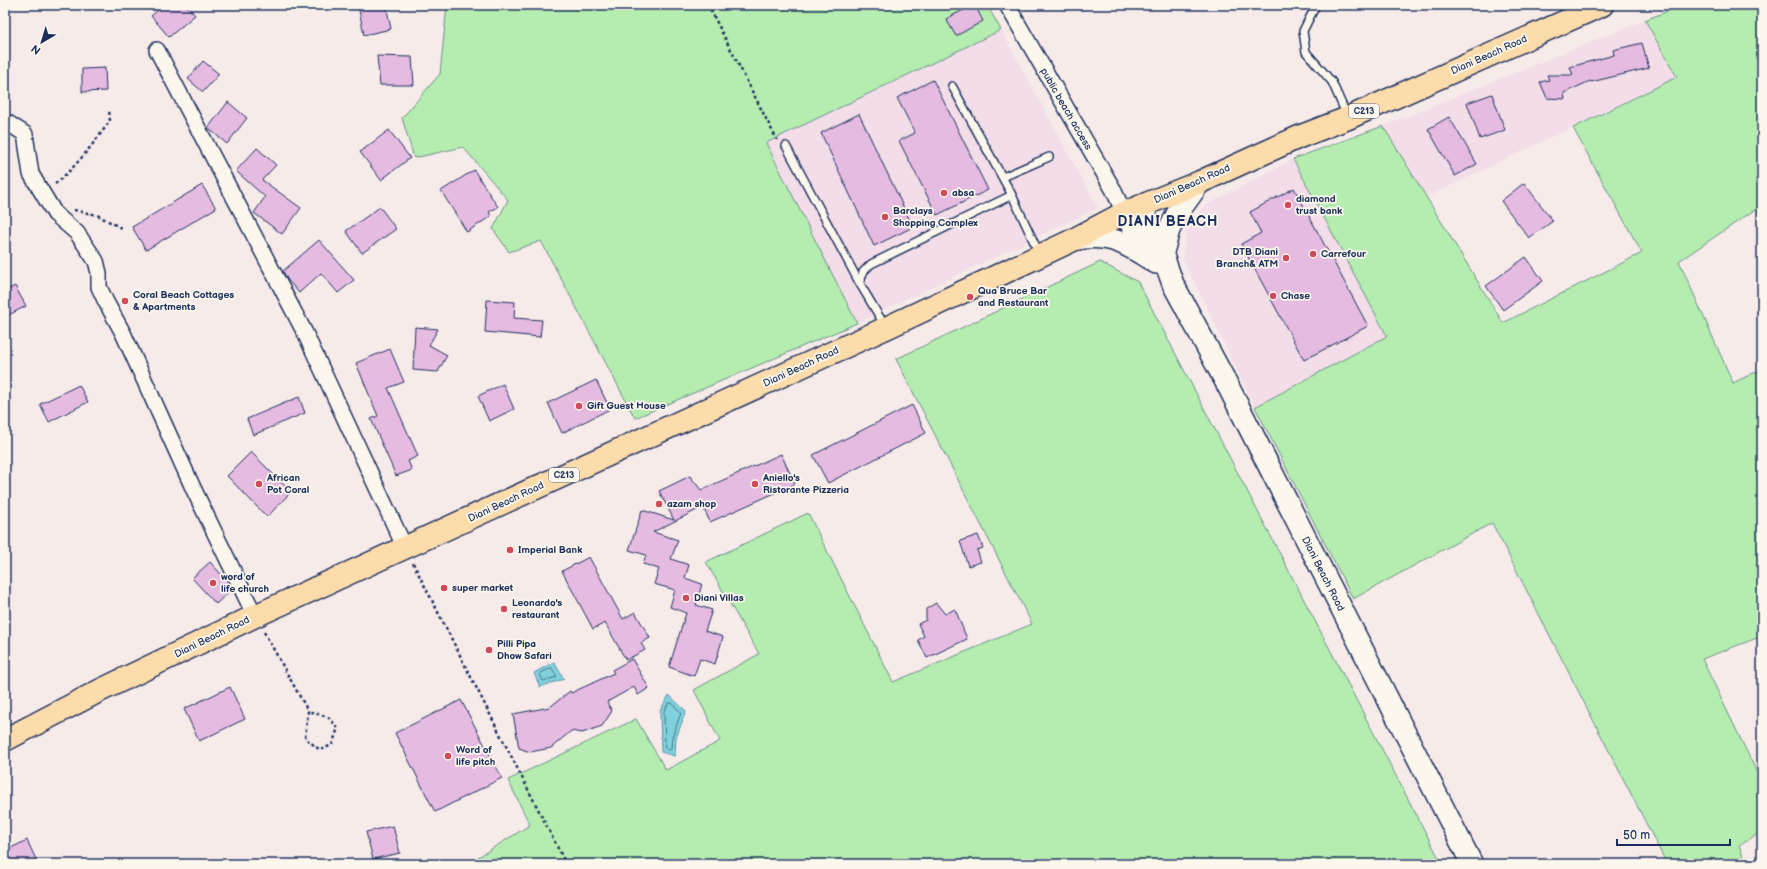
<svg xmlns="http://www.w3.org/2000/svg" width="1767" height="869" viewBox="0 0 1767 869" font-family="'Balsamiq Sans',sans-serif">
<rect width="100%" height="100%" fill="#f7ebea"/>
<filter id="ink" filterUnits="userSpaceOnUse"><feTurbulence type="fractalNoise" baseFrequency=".025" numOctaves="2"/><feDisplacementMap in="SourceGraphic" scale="8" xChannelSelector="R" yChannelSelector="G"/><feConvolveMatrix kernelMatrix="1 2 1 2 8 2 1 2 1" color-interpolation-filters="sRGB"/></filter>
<g filter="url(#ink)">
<!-- built -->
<path fill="#f2dde8" d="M1645 20 1677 77 1427 197 1383 126Z
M1001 30 1098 208 857 323 766 143Z
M1293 159 1387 336 1255 407 1183 259 1186 233 1203 207Z"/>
<!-- green -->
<path fill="#b5edb0" stroke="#688e87" d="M447 5H987L1001 30 766 143 857 323 635 418 541 241 509 252 493 229 508 200 463 147 414 158 402 118 440 74Z
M1683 5H1762V219L1756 209 1679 261 1733 383 1762 369V636L1702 659 1762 783V831L1739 846 1746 864H1667L1492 523 1353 599 1255 407 1387 336 1293 159 1383 126 1503 323 1642 253 1573 128 1677 77 1645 20Z
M1100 262 1138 282 1442 864H467L530 825 508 780 636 719 666 770 720 741 694 690 759 654 706 562 808 513 893 682 1032 624 896 359Z"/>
<!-- water -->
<path fill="#81d1db" stroke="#5890a9" d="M554 662 564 679 540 687 534 673Z
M669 695 686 711 676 738 675 756 661 752 660 711Z"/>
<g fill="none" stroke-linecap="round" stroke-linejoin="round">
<!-- shore -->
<path stroke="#447090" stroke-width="1" d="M552 668 557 677 543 681 540 674Z
M669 703H672L681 713 672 737 671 749 669 750 665 748 664 712Z"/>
</g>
<!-- building -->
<path fill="#e5bbe2" stroke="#1b2f5e" d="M164 5H186L195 15 169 37 151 16Z
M358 5H386L391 29 364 35Z
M973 5H975L983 21 956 36 946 19Z
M1642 43 1649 68 1591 82 1590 81 1564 93 1565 99 1547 98 1540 82 1549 80 1547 75H1573L1570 67 1614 55 1613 50Z
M377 56 412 57 414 85H380Z
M203 61 219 74 203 92 188 79Z
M105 68 106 91 82 92V69Z
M933 80 988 190 937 215 899 141 915 133 897 98Z
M1492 94 1505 130 1480 139 1467 103Z
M228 102 247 118 227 144 208 128Z
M859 114 913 227 874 246 821 133Z
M1449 117 1477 164 1455 176 1428 129Z
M389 130 410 158 381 180 360 152Z
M257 148 276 165 262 180 301 208 282 234 254 213 265 197 236 171Z
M474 170 498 207 489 212 491 216 467 232 441 191Z
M1524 183 1553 221 1529 238 1501 201Z
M202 185 216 208 146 250 132 227Z
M1294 188 1368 326 1304 360 1241 244 1261 233 1250 212Z
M380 207 396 229 362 253 346 231Z
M319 240 354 280 338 293 321 273 299 293 287 279 283 271Z
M1526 257 1543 281 1503 310 1486 286Z
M15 286 26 306 5 317V291Z
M487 300 515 302 514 318 542 320 540 337 485 332Z
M415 327 438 329 429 345 447 355 438 372 413 370Z
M390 349 404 382 388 388 418 456 408 461 412 470 396 476 371 419 378 416 356 363Z
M596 380 610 409 562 433 548 403Z
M503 384 514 409 489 421 478 396Z
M79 385 88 402 49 422 40 404Z
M299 397 305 413 253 435 247 419Z
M912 405 926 433 828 483 813 455Z
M251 452 291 492 267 517 227 476Z
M781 454 795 484 710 522 703 507 653 532 678 540 671 559 689 565 685 578 702 584 696 605 712 610 705 631 723 637 715 664 700 659 694 676 669 667 686 613 670 607 675 590 654 584 659 569 643 564 646 555 629 550 642 510 674 520 659 491 690 476 701 490Z
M978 535 983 548 977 550 981 562 968 566 960 541Z
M589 557 623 619 635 612 650 638 641 643 645 650 626 660 605 623 593 629 562 571Z
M210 562 229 583 232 589 216 604 192 578Z
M936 603 945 614 955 609 967 639 927 658 918 640 924 636 918 624 926 620V609Z
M632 659 649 688 638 695 634 687 607 702 612 711 602 726 582 733 571 731 551 748 530 752 519 748 513 714 550 707 570 691 571 693 614 673 612 670Z
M230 687 245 719 199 741 184 709Z
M461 700 502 778 435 812 395 733Z
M393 826 400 853 373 859 366 832Z
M27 840 38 864H5V851Z"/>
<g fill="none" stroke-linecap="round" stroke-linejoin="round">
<!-- lane casing -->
<g stroke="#1b2f5e" stroke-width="10">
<path id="lane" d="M1316 5 1303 31 1306 52 1332 82 1347 116
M952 86 1012 195
M786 146 860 284
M1003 177 1049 157
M885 326 860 284 863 272 871 264 1012 195 1039 253"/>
</g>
<!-- street casing -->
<g stroke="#1b2f5e" stroke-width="18">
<path id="street" d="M1007 5 1113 189 1124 213
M157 50 305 333 405 548
M5 121 25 134 31 174 55 214 77 233 96 261 99 273V287L106 302 123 333 194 490 255 616"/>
</g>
<!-- secondary casing -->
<g stroke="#1b2f5e" stroke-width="24">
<path id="secondary" d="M1141 207 1157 239 1173 284 1228 386 1472 864
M1124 213 1152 257
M1073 240C1109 232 1127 244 1156 263
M1162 256 1169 230 1177 214 1200 182"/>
</g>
<!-- primary casing -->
<g stroke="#1b2f5e" stroke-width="25">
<path id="primary" d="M5 740 99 691 255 616 886 328 1071 241 1124 213 1200 182 1299 137 1348 118 1602 5"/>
</g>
<!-- path -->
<path stroke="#1b2f5e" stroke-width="2.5" stroke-dasharray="3 3" stroke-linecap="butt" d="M708 5 777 140
M55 184C77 166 93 144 110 121L109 109
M74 210 97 215 123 229
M413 563 566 864
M264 632 308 711 305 738 320 750 332 745 338 728 328 717 308 711"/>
<!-- lane -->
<use href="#lane" stroke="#fbf7ec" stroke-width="7"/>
<!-- street -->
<use href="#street" stroke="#fbf7ec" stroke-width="15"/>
<!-- secondary -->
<use href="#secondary" stroke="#fbf7ec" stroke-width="21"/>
<!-- primary -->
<use href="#primary" stroke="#fddcac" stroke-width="22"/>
</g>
</g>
<!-- markers -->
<g fill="#d1495b" stroke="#fbf7ec" stroke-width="1.5">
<circle cx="944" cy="193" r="4"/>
<circle cx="1288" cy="205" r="4"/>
<circle cx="885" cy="217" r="4"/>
<circle cx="1313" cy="254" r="4"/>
<circle cx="1286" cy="258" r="4"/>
<circle cx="1273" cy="296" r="4"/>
<circle cx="970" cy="297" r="4"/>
<circle cx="125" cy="301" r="4"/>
<circle cx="579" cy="406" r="4"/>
<circle cx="259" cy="484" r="4"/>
<circle cx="755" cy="484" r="4"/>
<circle cx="659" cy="504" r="4"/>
<circle cx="510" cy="550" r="4"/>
<circle cx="213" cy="583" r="4"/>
<circle cx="444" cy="588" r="4"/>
<circle cx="686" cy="598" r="4"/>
<circle cx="504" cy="609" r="4"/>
<circle cx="489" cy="650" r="4"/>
<circle cx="448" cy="756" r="4"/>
</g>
<g text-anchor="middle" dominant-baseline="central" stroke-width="3.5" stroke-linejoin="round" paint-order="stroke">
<!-- shield labels -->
<g fill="#fbf7ec" stroke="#5e6b89" stroke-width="1">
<rect x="1349" y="104" width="30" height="14" rx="3"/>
<rect x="549" y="468" width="30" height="14" rx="3"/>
</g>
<g font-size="9" font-weight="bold" fill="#1b2f5e">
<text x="1364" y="111">C213</text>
<text x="564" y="475">C213</text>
</g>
<!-- street labels -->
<g font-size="10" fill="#1b2f5e" stroke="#fbf7ec">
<text transform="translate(1489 55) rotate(-24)">Diani Beach Road</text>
<text transform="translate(1066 109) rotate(60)">public beach access</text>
<text transform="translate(1192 184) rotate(-24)">Diani Beach Road</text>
<text transform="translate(801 367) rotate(-25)">Diani Beach Road</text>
<text transform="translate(506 502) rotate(-25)">Diani Beach Road</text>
<text transform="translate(1323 574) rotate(63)">Diani Beach Road</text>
<text transform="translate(212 637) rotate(-26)">Diani Beach Road</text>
</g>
<!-- poi labels -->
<g font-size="10" font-weight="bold" fill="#1b2f5e" stroke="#fbf7ec" text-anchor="start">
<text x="952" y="193">absa</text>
<text x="1296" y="199">diamond<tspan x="1296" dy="12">trust bank</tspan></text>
<text x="893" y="211">Barclays<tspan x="893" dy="12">Shopping Complex</tspan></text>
<text x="1278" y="252" text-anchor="end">DTB Diani<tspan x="1278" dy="12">Branch&amp; ATM</tspan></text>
<text x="1321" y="254">Carrefour</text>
<text x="978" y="291">Qua Bruce Bar<tspan x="978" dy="12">and Restaurant</tspan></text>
<text x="133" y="295">Coral Beach Cottages<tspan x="133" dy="12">&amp; Apartments</tspan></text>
<text x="1281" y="296">Chase</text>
<text x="587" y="406">Gift Guest House</text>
<text x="267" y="478">African<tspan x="267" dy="12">Pot Coral</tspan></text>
<text x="763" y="478">Aniello's<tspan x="763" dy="12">Ristorante Pizzeria</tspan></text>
<text x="667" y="504">azam shop</text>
<text x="518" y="550">Imperial Bank</text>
<text x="221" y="577">word of<tspan x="221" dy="12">life church</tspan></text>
<text x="452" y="588">super market</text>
<text x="694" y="598">Diani Villas</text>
<text x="512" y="603">Leonardo's<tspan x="512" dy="12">restaurant</tspan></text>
<text x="497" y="644">Pilli Pipa<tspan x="497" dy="12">Dhow Safari</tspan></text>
<text x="456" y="750">Word of<tspan x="456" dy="12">life pitch</tspan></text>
</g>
<!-- district labels -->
<g font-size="14" font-weight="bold" letter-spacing="1" fill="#1b2f5e" stroke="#fbf7ec">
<text x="1168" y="221">DIANI BEACH</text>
</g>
</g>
<!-- margin -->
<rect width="1767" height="869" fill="none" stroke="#fbf7ec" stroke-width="20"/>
<rect x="10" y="10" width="1747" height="849" fill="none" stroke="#1b2f5e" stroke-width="1.5" filter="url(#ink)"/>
<!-- north arrow -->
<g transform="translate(42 42) rotate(218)" stroke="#fbf7ec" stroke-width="3" paint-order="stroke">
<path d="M0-3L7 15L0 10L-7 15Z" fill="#1b2f5e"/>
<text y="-6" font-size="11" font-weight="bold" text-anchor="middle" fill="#1b2f5e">N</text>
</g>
<!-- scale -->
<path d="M1617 839v6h113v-6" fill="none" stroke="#1b2f5e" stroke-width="2"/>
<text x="1623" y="839" font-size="12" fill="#1b2f5e" stroke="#fbf7ec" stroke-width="3" paint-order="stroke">50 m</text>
</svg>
